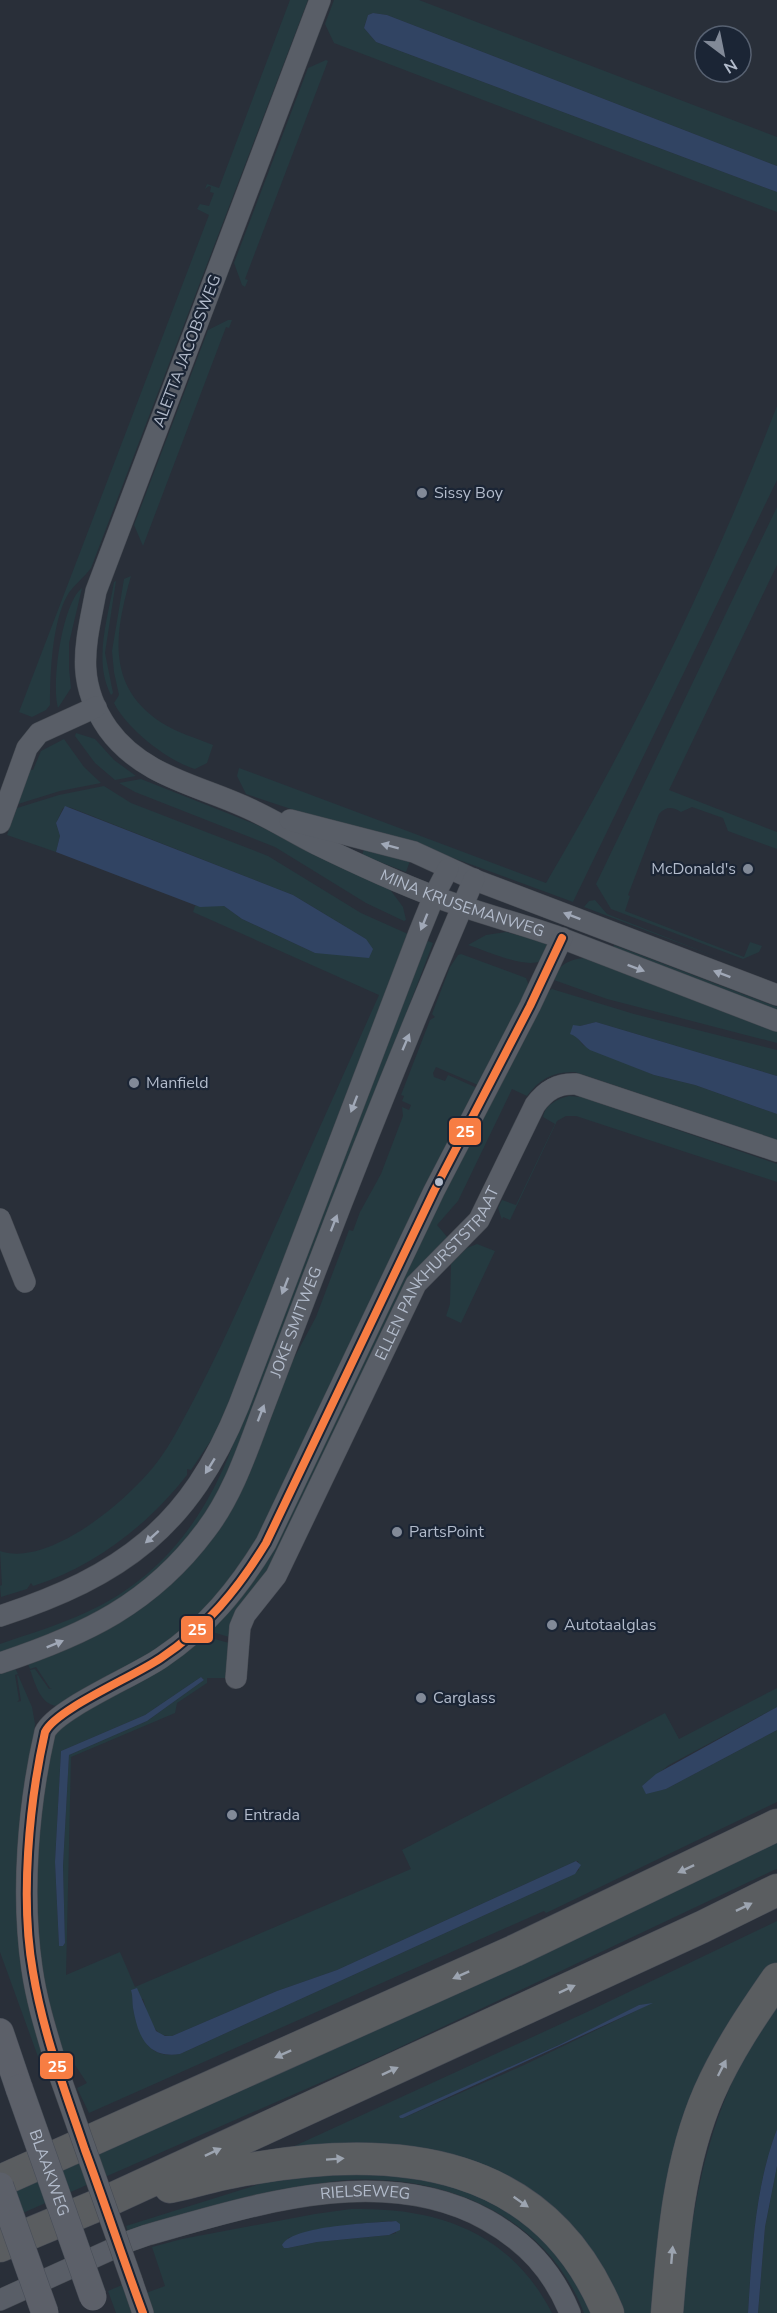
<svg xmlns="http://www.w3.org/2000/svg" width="777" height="2313" viewBox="0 0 777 2313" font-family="'Nunito Sans',sans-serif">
<rect width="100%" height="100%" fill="#292f39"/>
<!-- green -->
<path fill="#253a40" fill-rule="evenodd" d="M290 0H308L91 568C84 578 73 585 67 596 52 623 50 674 50 705L46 710 32 717 19 712 209 215 197 209 200 204 209 206 214 193 210 192 211 187 209 186 205 189 207 184 219 188Z
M334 0H419L777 137V166L387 15 373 13 368 15 364 28 376 42 777 192V212L334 43 325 24Z
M326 60 328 61 245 279 248 280 245 287 242 285 234 263 308 68Z
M228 320H232L229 328 226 327 143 546 134 525 208 330Z
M777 406V480L573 902 426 848 330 822 246 794 237 776 239 768 546 883C636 730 713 572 777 406Z
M777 507V565L669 790 777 832V849L728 831 723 818 692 807 681 812C673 807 666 806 659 814L628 895 630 896 625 911 744 957 750 942 762 946 759 952 743 959 611 909 596 884Z
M131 576C115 632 105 686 162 723 178 733 196 738 213 745L207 763 195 769C168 761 127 729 114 703L119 695 114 672 112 651 124 579Z
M116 581 105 653 113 693 111 695C93 661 108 618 114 582Z
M82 588 69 643V669L71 688 58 708C51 685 62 603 82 588Z
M76 733 95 739 114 760 136 776 115 780 95 763 75 736Z
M64 739 84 767 101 783 60 791 18 804 30 769 33 770 41 751Z
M141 779 257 825 389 888 403 907 406 920 404 921 366 903 275 847 135 792 119 783Z
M104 786 131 803 268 856 361 913 408 934 330 1137 333 1142 263 1312 220 1427 191 1470 187 1469V1475C148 1525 94 1567 33 1586L31 1583 27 1589 1 1597 0 1586 2 1585 0 1551C49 1568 130 1499 158 1461 171 1444 180 1425 190 1407 213 1364 233 1320 253 1276 295 1183 337 1089 379 995L193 912 195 906H224L242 919 315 953 366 939 293 895 69 807 63 808 56 823 60 836 56 852 7 835 17 808 59 795Z
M365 846 411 858 406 872 362 855Z
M595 900 607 914 719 958 584 907 589 901Z
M506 932 548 943 540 961C525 969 485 950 468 945L486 935Z
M425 940 433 943 238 1455 209 1511 165 1565 96 1616 0 1655V1644C29 1634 59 1625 87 1612 155 1581 198 1528 227 1460Z
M614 945 777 1007V1014L612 951Z
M461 954 526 978 529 986 478 1085 436 1067 433 1073 434 1077 445 1081 448 1075 477 1088 246 1560 200 1617 155 1652 57 1706C40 1704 36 1685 30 1670L35 1669 49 1689 52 1688H50L36 1667 30 1669 27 1662 180 1571 316 1317 349 1230 353 1231 360 1212 381 1174 403 1116 402 1107 409 1110 411 1105 402 1101 404 1096 401 1095 430 1020 435 1017 432 1014 450 967 458 955Z
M585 958 595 960 777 1030V1043L607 999 554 980C557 965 570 959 585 958Z
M552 989 634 1014 777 1050V1076L596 1022 580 1026 576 1036 583 1045 654 1075 695 1085 777 1114V1140L575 1072C554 1071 539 1079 527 1096L512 1089 458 1201 437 1225 448 1238 271 1564 229 1637 209 1631 547 992Z
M569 1096 581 1097 777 1164V1182L576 1116H566L557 1121 510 1220 503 1217 502 1220 498 1208 502 1200 516 1205 555 1124 543 1117C545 1105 557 1099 569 1096Z
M477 1244 495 1251 461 1323 446 1316 450 1304 451 1264 467 1248Z
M204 1636 229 1643 226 1678H207V1683L177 1703 175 1713 71 1757 66 1975 120 1952 135 1987 411 1869 402 1850 665 1713 679 1739 777 1688V1707L669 1765 642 1786 651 1791 666 1789 777 1730V1802L546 1913 544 1911 89 2113 77 2088 87 2083 71 2059 68 2060 66 2055 62 2056 39 1958 36 1871 44 1787 53 1736 73 1717 129 1688ZM201 1677 204 1680 147 1721 69 1755 63 1866 65 1943 63 1946H59L55 1862 61 1751 145 1715ZM576 1861H578L579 1870 564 1879 180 2054C153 2058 144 2046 137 2021 134 2013 132 2007 133 1998L143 1999C148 2014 152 2038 172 2036L277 1991 337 1970Z
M14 1666 18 1674 15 1675 19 1700 17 1702 21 1701 17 1676 18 1675 32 1707 35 1724 27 1790 48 2075 45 2076 0 1952V1670Z
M777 1841V1869L774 1870 379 2057 0 2223V2196L432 2005Z
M777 1921V1972L736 2030 660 2313H623L602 2269 539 2198 277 2154 587 2012ZM650 2004 524 2065 403 2118H400V2116L559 2045 639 2005Z
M777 2005V2129C755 2187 752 2251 748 2313H681C690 2227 701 2142 741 2064 751 2044 764 2025 777 2005Z
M777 2166V2313H758L765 2227Z
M322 2171 427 2173 535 2222 599 2313H584C546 2213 438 2171 337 2181 302 2185 268 2195 234 2205 199 2215 164 2225 129 2235L126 2226 266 2182Z
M351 2209C438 2207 510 2232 552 2313H154L146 2293 165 2286 152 2247 182 2239 315 2214ZM396 2221V2233L389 2235 317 2242 288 2248V2238C323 2227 359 2223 396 2221Z
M122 2285 133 2313H116L108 2291Z"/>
<!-- water -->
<path fill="#314463" d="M373 13 387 15 777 166V192L376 42 364 28 368 15Z
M65 806 293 895 366 939 373 949 369 958 315 953 242 919 224 906 200 907 56 852 60 836 56 823Z
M596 1022 777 1076V1114L695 1085 654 1075 590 1050C582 1045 579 1037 570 1034L573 1025 580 1026Z
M201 1677 204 1680 147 1721 69 1755 63 1866 65 1943 63 1946H59L55 1862 61 1751 145 1715Z
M777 1707V1730L666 1789 646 1794 642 1786 656 1774Z
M576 1861 581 1865 575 1874 180 2054C147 2059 138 2036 133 2008 132 2002 133 1996 131 1990L137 1988 156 2031 165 2036H172L277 1991 337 1970Z
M653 2003 403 2118H400L399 2116 559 2045 639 2005Z
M777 2129V2166L765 2227 758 2313H748C752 2251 755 2187 777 2129Z
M396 2221 400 2224V2230L389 2235 317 2242 288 2248H284L282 2245C293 2225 374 2223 396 2221Z"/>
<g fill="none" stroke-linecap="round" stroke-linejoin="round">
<!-- minor casing -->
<g stroke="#454a52" stroke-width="22">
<g id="minor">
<path id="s1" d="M320 0 96 591C86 644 74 680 108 729 144 779 205 786 256 812 277 822 296 834 316 844 355 863 396 882 436 897 477 913 520 923 561 938 633 965 705 994 777 1021"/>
<path d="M290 820 414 852 475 880 777 995"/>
<path d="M0 823 27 748 39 733 96 707"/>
<path d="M0 1219 25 1282"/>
<path d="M0 1616C122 1576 190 1527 239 1405L419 933 434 896 448 869"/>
<path id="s2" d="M0 1663C85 1635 151 1604 206 1530 232 1496 246 1454 261 1414 277 1372 293 1330 309 1288 361 1151 416 1015 474 879"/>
<path id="s3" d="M236 1678 240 1627 245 1615 276 1576 416 1284 479 1220 535 1105C546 1090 558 1083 576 1084L777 1151"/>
<path d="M58 2071C48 2037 37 2004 32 1969 21 1894 28 1806 45 1732 56 1709 135 1676 161 1658 206 1628 238 1589 266 1543L434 1191 530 1006 562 938"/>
<path d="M132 2281 143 2313"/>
<path id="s4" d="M0 2300 130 2241 147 2235C254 2205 382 2162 487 2220 526 2242 553 2271 570 2313"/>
</g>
</g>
<!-- major casing -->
<g stroke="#464c56" stroke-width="28">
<path id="major" d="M0 2032 19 2088"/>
</g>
<!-- highway casing -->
<g stroke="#464b55" stroke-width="33">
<path id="highway" d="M0 2181 514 1951 777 1825
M170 2187C196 2181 223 2173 250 2169 397 2143 544 2158 608 2313
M0 2246 103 2203 702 1927 777 1890
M667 2313C673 2238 679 2162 709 2093 727 2052 752 2015 777 1979"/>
</g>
<!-- minor -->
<use href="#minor" stroke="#595e67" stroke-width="21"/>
<!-- major -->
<use href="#major" stroke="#5c6069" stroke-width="27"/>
<!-- highway -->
<use href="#highway" stroke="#5a5d60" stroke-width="32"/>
<!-- minor-bridge casing -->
<g stroke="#454a52" stroke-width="22" stroke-linecap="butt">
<path id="minor-bridge" d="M58 2071 132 2281"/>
</g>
<!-- major-bridge casing -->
<g stroke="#464c56" stroke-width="28" stroke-linecap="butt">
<g id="major-bridge">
<path id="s5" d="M19 2088 93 2297"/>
<path d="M0 2186 45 2313"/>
</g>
</g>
<!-- minor-bridge -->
<use href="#minor-bridge" stroke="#595e67" stroke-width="21"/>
<!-- major-bridge -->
<use href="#major-bridge" stroke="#5c6069" stroke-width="27"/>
<!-- bus-1 casing -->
<g stroke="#1b2535" stroke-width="12">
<path id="bus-1" d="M143 2313C123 2259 105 2204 85 2150 65 2091 43 2033 33 1972 20 1900 29 1803 45 1732 56 1709 135 1676 161 1658 206 1628 238 1589 266 1543L434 1191 530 1006 562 938"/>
</g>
<!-- bus-1 -->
<use href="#bus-1" stroke="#f77d43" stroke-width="8"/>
</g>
<!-- one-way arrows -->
<defs><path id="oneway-solid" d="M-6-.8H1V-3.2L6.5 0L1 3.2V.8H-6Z" transform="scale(1.5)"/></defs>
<g fill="#a0a8b7">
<use href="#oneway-solid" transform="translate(390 846) rotate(-165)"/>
<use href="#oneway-solid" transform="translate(572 916) rotate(-159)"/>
<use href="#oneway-solid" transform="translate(424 922) rotate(112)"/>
<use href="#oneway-solid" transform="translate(636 968) rotate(21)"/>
<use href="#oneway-solid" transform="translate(722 974) rotate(-159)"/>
<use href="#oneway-solid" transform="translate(406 1042) rotate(-67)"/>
<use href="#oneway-solid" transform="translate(354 1104) rotate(111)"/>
<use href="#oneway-solid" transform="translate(334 1223) rotate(-69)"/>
<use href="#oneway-solid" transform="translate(285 1286) rotate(111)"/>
<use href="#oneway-solid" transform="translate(261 1413) rotate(-69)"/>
<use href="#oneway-solid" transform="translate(210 1466) rotate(122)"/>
<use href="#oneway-solid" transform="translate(152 1537) rotate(138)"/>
<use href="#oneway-solid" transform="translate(55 1644) rotate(-22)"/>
</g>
<g fill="#9ca4b0">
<use href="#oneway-solid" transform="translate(686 1869) rotate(155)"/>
<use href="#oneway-solid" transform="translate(744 1907) rotate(-26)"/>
<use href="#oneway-solid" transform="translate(461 1975) rotate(156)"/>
<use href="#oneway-solid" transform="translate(567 1989) rotate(-25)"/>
<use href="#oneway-solid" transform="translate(283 2054) rotate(156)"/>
<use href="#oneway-solid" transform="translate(722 2068) rotate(-63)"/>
<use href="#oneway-solid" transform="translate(390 2071) rotate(-25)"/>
<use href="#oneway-solid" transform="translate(213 2152) rotate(-25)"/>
<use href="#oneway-solid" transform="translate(335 2159) rotate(-4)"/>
<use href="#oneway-solid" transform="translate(521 2202) rotate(35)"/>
<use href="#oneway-solid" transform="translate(672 2255) rotate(-85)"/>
</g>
<!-- markers -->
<g fill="#828a98" stroke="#1b2535" stroke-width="2">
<circle cx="422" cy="493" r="6"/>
<circle cx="748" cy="869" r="6"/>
<circle cx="134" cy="1083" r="6"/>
<circle cx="397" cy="1532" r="6"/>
<circle cx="552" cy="1625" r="6"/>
<circle cx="421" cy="1698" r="6"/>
<circle cx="232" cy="1815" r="6"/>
</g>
<circle fill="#b2bbcb" stroke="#1b2535" stroke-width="2" cx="439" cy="1182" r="5"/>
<g text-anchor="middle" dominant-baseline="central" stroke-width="4.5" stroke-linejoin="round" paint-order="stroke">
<!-- street labels -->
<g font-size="16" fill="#b2bbcb" stroke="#1b2535">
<text transform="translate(187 351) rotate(-69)">ALETTA JACOBSWEG</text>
<text stroke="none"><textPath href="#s1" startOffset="1174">MINA KRUSEMANWEG</textPath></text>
<text stroke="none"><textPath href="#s3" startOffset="459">ELLEN PANKHURSTSTRAAT</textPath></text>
<text stroke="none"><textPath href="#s2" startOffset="477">JOKE SMITWEG</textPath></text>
<text stroke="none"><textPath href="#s5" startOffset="90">BLAAKWEG</textPath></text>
<text stroke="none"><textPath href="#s4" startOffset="384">RIELSEWEG</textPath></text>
</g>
<!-- poi labels -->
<g font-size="16" fill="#b2bbcb" stroke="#1b2535" text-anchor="start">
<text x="434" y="493">Sissy Boy</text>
<text x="736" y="869" text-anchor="end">McDonald's</text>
<text x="146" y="1083">Manfield</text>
<text x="409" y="1532">PartsPoint</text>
<text x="564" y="1625">Autotaalglas</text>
<text x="433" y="1698">Carglass</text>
<text x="244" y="1815">Entrada</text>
</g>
</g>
<g stroke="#1b2535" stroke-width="2">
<rect x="448" y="1117" width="34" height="29" rx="6" fill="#f77d43"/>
<rect x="180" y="1615" width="34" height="29" rx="6" fill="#f77d43"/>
<rect x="39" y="2052" width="35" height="28" rx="6" fill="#f77d43"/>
</g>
<g font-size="16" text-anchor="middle" font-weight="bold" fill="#fff">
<text x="465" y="1137">25</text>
<text x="197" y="1635">25</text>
<text x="57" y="2072">25</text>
</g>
<!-- north arrow -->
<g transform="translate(723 54) rotate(148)"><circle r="28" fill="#1b2535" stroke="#576171" stroke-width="1.5"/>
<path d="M0-4.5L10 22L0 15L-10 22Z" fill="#828a98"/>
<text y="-9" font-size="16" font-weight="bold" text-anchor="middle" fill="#b2bbcb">N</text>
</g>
</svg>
